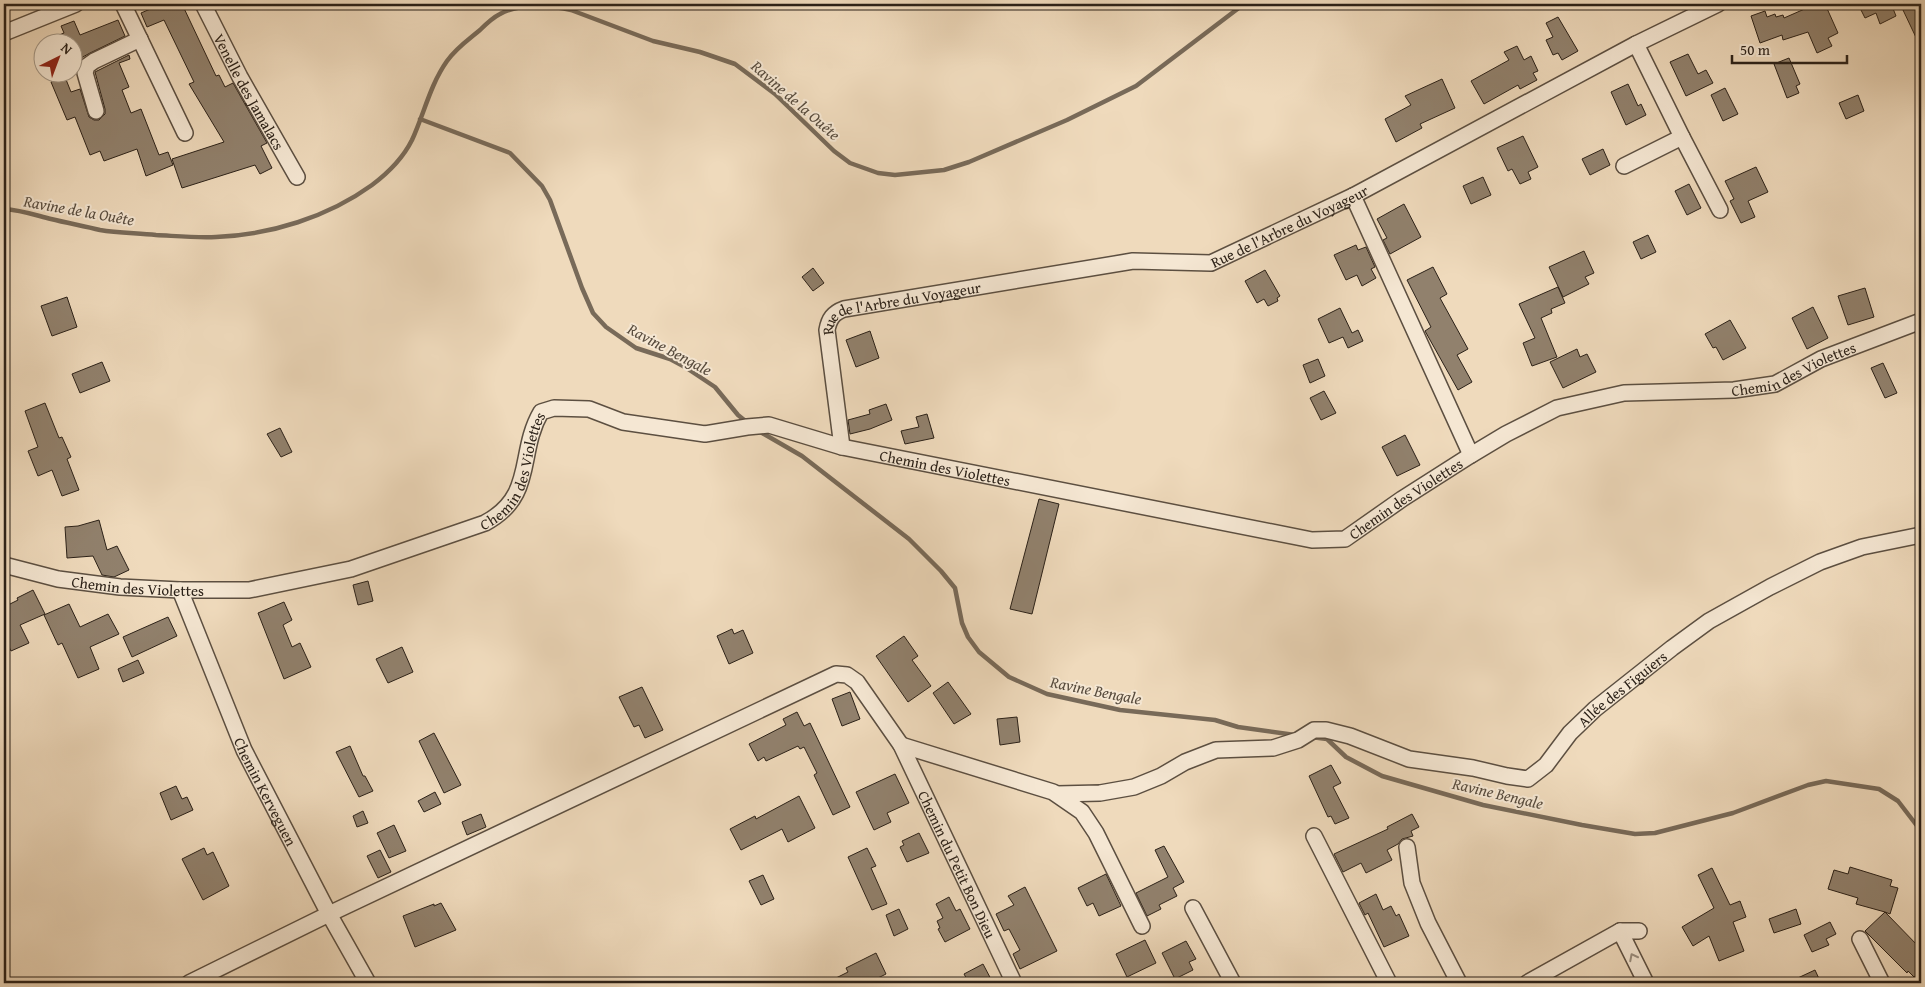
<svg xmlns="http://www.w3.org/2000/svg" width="1925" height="987" viewBox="0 0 1925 987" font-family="'Gentium Book Plus',serif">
<rect width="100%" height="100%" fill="#efdabc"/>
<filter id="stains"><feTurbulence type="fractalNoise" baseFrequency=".004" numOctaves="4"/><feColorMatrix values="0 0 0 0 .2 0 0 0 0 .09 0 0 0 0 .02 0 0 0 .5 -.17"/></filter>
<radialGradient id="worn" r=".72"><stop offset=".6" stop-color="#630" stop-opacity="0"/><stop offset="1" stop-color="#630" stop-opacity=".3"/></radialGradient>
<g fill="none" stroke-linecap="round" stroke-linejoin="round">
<!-- stream -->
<path stroke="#786a59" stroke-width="4.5" d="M420 119 510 153 542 186 550 200 582 288 593 313 606 327 636 348 670 359 685 367 715 387 738 415 749 424
M4 209C21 210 35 215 51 219 67 223 84 226 100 230 118 233 137 233 156 235 176 236 196 238 216 237 270 235 328 217 372 185 388 173 403 158 412 140 424 114 430 85 447 61 456 48 468 40 480 30 486 24 492 18 500 14 520 3 550 5 571 10L653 41 700 52 735 64 775 94 834 151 850 163 878 173 895 175 944 170 969 162 1067 120 1136 86 1244 4
M757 430 802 456 909 539 941 571 955 588 962 623 968 637 979 652 1009 677 1047 694 1120 710 1215 720 1238 727 1295 735
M1311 737 1327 739 1346 757 1382 776 1483 805 1582 825 1635 834 1655 833 1733 813 1808 785 1826 781 1879 789 1898 801 1921 831"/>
</g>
<!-- building -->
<path fill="#91816d" stroke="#2b2118" d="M162 4H182L216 76 219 75 225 87 233 83 267 143 261 146 272 168 260 174 255 165 182 188 172 159 224 142 189 84 194 82 164 20 147 27 141 13Z
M1816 4H1825L1838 33 1828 38 1832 46 1817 53 1808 32 1783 40 1782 35 1760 43 1751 16 1765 11 1767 17 1775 14 1776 17 1783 15 1784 18Z
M1858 4H1897L1892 6 1896 16 1880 24 1876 13 1865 18Z
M1917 4H1921V48L1903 10Z
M1558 17 1578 51 1562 60 1558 53 1553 55 1546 40 1553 37 1546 23Z
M118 20 125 36 90 53 72 63V42H42L64 33 61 26 74 21 80 35Z
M1517 46 1524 60 1531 56 1538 71 1533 73 1537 80 1520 89 1518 85 1484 104 1471 81 1509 60 1504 52Z
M1688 54 1698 74 1706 70 1713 83 1686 96 1670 62Z
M129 55 130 59 119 63 129 87 122 90 131 113 141 109 159 155 168 152 173 165 146 176 137 149 104 161 100 151 90 155 75 117 67 120 51 82 65 77 71 92 80 89 89 117 94 120H99L105 114V109L95 72Z
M1789 58 1800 84 1796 86 1799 93 1787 98 1774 64Z
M1442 79 1455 108 1420 124 1422 128 1396 142 1385 119 1411 105 1405 96Z
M1628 84 1638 106 1641 104 1646 115 1626 125 1611 92Z
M1725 88 1738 114 1723 121 1711 95Z
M1858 95 1864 111 1846 119 1839 103Z
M1523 136 1538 167 1528 172 1531 179 1520 184 1512 169 1508 171 1497 148Z
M1603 149 1610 165 1590 175 1582 159Z
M1756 167 1768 192 1748 201 1755 217 1741 223 1730 201 1734 199 1725 181Z
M1483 177 1491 195 1471 204 1463 186Z
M1689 184 1701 208 1687 215 1675 191Z
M1404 204 1421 237 1390 254 1383 240 1387 238 1377 219Z
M1648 235 1656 252 1641 259 1633 242Z
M1356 245 1358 250 1366 247 1375 267 1371 269 1376 278 1362 286 1357 275 1346 280 1334 255Z
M1584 251 1594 273 1585 277 1589 284 1563 297 1549 267Z
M1433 267 1447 294 1440 298 1468 349 1457 355 1472 382 1458 390 1425 331 1431 327 1407 280Z
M813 268 824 283 813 291 802 277Z
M1265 270 1280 296 1277 298 1278 301 1268 306 1264 299 1257 303 1245 281Z
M1558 287 1565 303 1551 309 1552 313 1541 318 1557 357 1532 366 1523 343 1535 338 1519 304Z
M1865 288 1874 317 1848 325 1838 296Z
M67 297 77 327 52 336 41 306Z
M1813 307 1828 338 1807 349 1792 318Z
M1340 308 1352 333 1358 330 1363 341 1348 348 1343 337 1329 343 1318 319Z
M1730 320 1746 348 1723 360 1716 347 1713 348 1705 334Z
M870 331 879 358 856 367 846 340Z
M1577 349 1580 357 1587 354 1596 372 1563 388 1550 362Z
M1318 359 1325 376 1310 383 1303 365Z
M102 362 110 381 80 393 72 374Z
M1883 363 1897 393 1885 398 1871 368Z
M1324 391 1336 413 1321 420 1310 398Z
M45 403 59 438 62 437 71 457 67 459 79 490 62 496 52 470 38 476 28 451 38 447 25 411Z
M886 404 892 420 870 429 850 434 848 420 870 414 869 410Z
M927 414 934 438 905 444 901 431 919 427 916 417Z
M280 428 292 452 281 457 267 434Z
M1405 435 1420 465 1397 476 1382 447Z
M1039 499 1059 504 1032 614 1010 609Z
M99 520 107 550 117 546 129 570 114 577 102 575 93 556 67 558 65 527 78 526Z
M368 581 373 601 358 605 353 585Z
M33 590 45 614 20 625 29 643 11 651 4 637V607L18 600 17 598Z
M284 602 292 620 283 625 292 647 300 643 311 667 284 679 258 613Z
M69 604 80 627 108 614 119 634 90 647 99 669 78 678 62 643 58 645 44 615Z
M168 617 177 636 132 657 123 637Z
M732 629 734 634 743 630 753 653 729 664 717 636Z
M904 636 918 656 912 660 931 686 908 702 876 656Z
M402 647 413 672 388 683 376 659Z
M138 660 144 673 123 682 118 669Z
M948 682 971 714 954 724 933 693Z
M642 687 663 730 645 738 639 725 634 727 619 697Z
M850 692 860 719 842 726 832 699Z
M797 712 804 726 810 723 850 807 833 815 814 775 817 773 804 747 800 749 798 746 766 761 764 757 758 761 749 744 786 725 783 719Z
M1017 717 1020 742 1000 745 997 719Z
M434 733 461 785 444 793 419 741Z
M350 746 363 776H365L373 791 359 797 336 752Z
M1331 765 1341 783 1333 787 1349 818 1335 824 1331 816 1328 817 1309 776Z
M895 774 909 803 887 813 891 822 874 830 856 792Z
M176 786 182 799 187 797 193 810 171 820 160 793Z
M435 792 441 804 424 812 418 801Z
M799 796 815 828 788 842 782 829 741 850 730 829 755 816 756 819Z
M363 811 368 823 357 827 353 816Z
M481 814 486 827 467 835 462 822Z
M1412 814 1419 827 1411 831 1413 836 1402 839 1398 844 1387 850 1392 860 1366 873 1361 863 1343 872 1334 854 1388 829 1387 827Z
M394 825 406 851 389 858 377 833Z
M919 833 929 853 907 862 900 847 904 845 902 841Z
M1164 846 1184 882 1173 888 1177 896 1159 905 1161 909 1147 916 1136 893 1168 877 1155 850Z
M204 848 207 855 213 852 229 886 203 900 182 859Z
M867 848 876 866 871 868 887 904 872 910 848 857Z
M380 850 391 872 378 878 367 856Z
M1850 867 1892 880 1890 886 1898 888 1890 914 1885 912 1921 949V970L1914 977 1908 971 1907 973 1865 931 1885 912 1856 904 1858 898 1828 889 1834 870 1848 874Z
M1712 868 1730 905 1740 901 1746 917 1733 922 1744 951 1719 961 1709 936 1693 946 1682 927 1714 908 1698 875Z
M1106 874 1121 906 1099 916 1093 903 1087 906 1078 888Z
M763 875 774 899 761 905 749 881Z
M1025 887 1057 951 1020 969 1013 954 1020 950 1009 929 1004 931 996 914 1014 905 1008 896Z
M1376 894 1383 910 1391 906 1396 916 1399 914 1409 936 1384 947 1368 913 1365 915 1359 903Z
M949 897 956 911 960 909 970 929 945 942 938 929 940 928 937 921 943 918 936 904Z
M441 903 456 930 415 947 403 916 434 904V906Z
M899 909 908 929 894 936 886 915Z
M1796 909 1801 924 1774 933 1769 919Z
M1830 922 1836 934 1826 939 1829 945 1812 952 1804 935Z
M1145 940 1156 963 1127 977 1116 954Z
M1186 941 1196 959 1189 962 1193 970 1175 979 1162 953Z
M876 953 886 974 868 983H826L848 972 846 968Z
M983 964 993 983H969L964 974Z
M1815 970 1821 983H1787Z"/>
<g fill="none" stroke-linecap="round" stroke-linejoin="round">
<!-- minor casing -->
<g stroke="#5c4f41" stroke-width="18">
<g id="minor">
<path d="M123 4 185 133"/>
<path id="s1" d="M203 4 240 77 297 177"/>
<path d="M4 33 76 4"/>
<path d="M1636 44 1682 137 1720 210"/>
<path d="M96 111 85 73 87 66 94 61 140 39"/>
<path d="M1624 166 1682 137"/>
<path d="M1353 196 1471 455"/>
<path id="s2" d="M842 447 827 330C829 319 833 313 844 309L1133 261 1211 263 1353 196 1636 44 1718 4"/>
<path id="s3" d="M4 565 58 579 120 587 180 590H249L351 569 485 523C536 496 517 453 541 412L554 408 589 409 623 422 705 434 747 427 769 425 842 447 1312 540 1345 539 1402 499 1471 455 1506 434 1557 408 1624 393 1734 390 1775 384 1821 359 1921 321"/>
<path id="s4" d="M180 590 244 750 329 914 368 983"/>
<path d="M901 745 1053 792 1082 812 1096 833 1142 926"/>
<path id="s5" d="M1057 794 1100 793 1134 787 1161 776 1185 762 1216 750 1273 748 1298 740 1314 730H1326L1350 736 1409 759 1473 768 1507 776 1528 779 1546 765 1570 733 1595 709 1672 648 1709 621 1770 587 1820 562 1862 547 1921 535"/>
<path d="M1314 836 1389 983"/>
<path d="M1407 847 1412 883 1428 923 1459 983"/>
<path d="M1193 908 1233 983"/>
<path d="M1620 931 1646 983"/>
<path d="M1860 939 1882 983"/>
<path id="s6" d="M189 983 329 914 836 674 847 675 857 682 901 745 1014 983"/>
<path d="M1527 983 1620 931H1639"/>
</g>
</g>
<!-- minor -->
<use href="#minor" stroke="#f5e7d3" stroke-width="15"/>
</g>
<!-- one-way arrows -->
<defs><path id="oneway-chevron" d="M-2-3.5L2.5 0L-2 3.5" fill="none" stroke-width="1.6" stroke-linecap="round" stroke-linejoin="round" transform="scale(1.25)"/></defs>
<use stroke="#9a8e7f" href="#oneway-chevron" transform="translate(1633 957) rotate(-117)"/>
<g text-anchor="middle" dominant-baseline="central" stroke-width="4" stroke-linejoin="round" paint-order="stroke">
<!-- street labels -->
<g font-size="15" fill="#2b2118" stroke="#f5e7d3">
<text stroke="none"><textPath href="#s1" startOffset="99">Venelle des Jamalacs</textPath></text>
<text stroke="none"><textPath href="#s2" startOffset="604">Rue de l'Arbre du Voyageur</textPath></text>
<text stroke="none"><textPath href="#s2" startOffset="199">Rue de l'Arbre du Voyageur</textPath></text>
<text stroke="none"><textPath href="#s3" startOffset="1935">Chemin des Violettes</textPath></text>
<text stroke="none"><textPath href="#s3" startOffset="1036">Chemin des Violettes</textPath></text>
<text stroke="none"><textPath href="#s3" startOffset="555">Chemin des Violettes</textPath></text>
<text stroke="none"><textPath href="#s3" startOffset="1516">Chemin des Violettes</textPath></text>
<text stroke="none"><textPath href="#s3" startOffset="136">Chemin des Violettes</textPath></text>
<text stroke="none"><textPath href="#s5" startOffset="622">Allée des Figuiers</textPath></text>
<text stroke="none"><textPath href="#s4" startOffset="219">Chemin Kerveguen</textPath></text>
<text stroke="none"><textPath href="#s6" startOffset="949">Chemin du Petit Bon Dieu</textPath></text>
</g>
<!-- water labels -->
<g font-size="16" font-style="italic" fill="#584c3e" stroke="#f5e7d3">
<text transform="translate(796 100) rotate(41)">Ravine de la Ouête</text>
<text transform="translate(79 210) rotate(10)">Ravine de la Ouête</text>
<text transform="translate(670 349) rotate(28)">Ravine Bengale</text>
<text transform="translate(1096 690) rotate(11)">Ravine Bengale</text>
<text transform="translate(1498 793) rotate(13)">Ravine Bengale</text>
</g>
</g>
<!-- margin -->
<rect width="1925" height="987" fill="none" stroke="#efdabc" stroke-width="20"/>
<rect x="5" y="5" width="1915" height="977" fill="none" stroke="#2b2118" stroke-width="2.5"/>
<rect x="10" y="10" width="1905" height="967" fill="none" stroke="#2b2118"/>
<!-- north arrow -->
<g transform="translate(58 58) rotate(42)"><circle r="24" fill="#f5e7d3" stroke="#a49888"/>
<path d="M0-4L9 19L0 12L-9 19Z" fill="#8f2418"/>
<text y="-8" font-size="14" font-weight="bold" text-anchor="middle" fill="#2b2118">N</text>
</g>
<!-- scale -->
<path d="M1732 55v8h115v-8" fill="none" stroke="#2b2118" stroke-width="2.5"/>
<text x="1740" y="55" font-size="15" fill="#2b2118" stroke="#f5e7d3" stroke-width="4" paint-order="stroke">50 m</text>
<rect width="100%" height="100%" filter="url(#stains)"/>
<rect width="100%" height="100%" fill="url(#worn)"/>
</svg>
